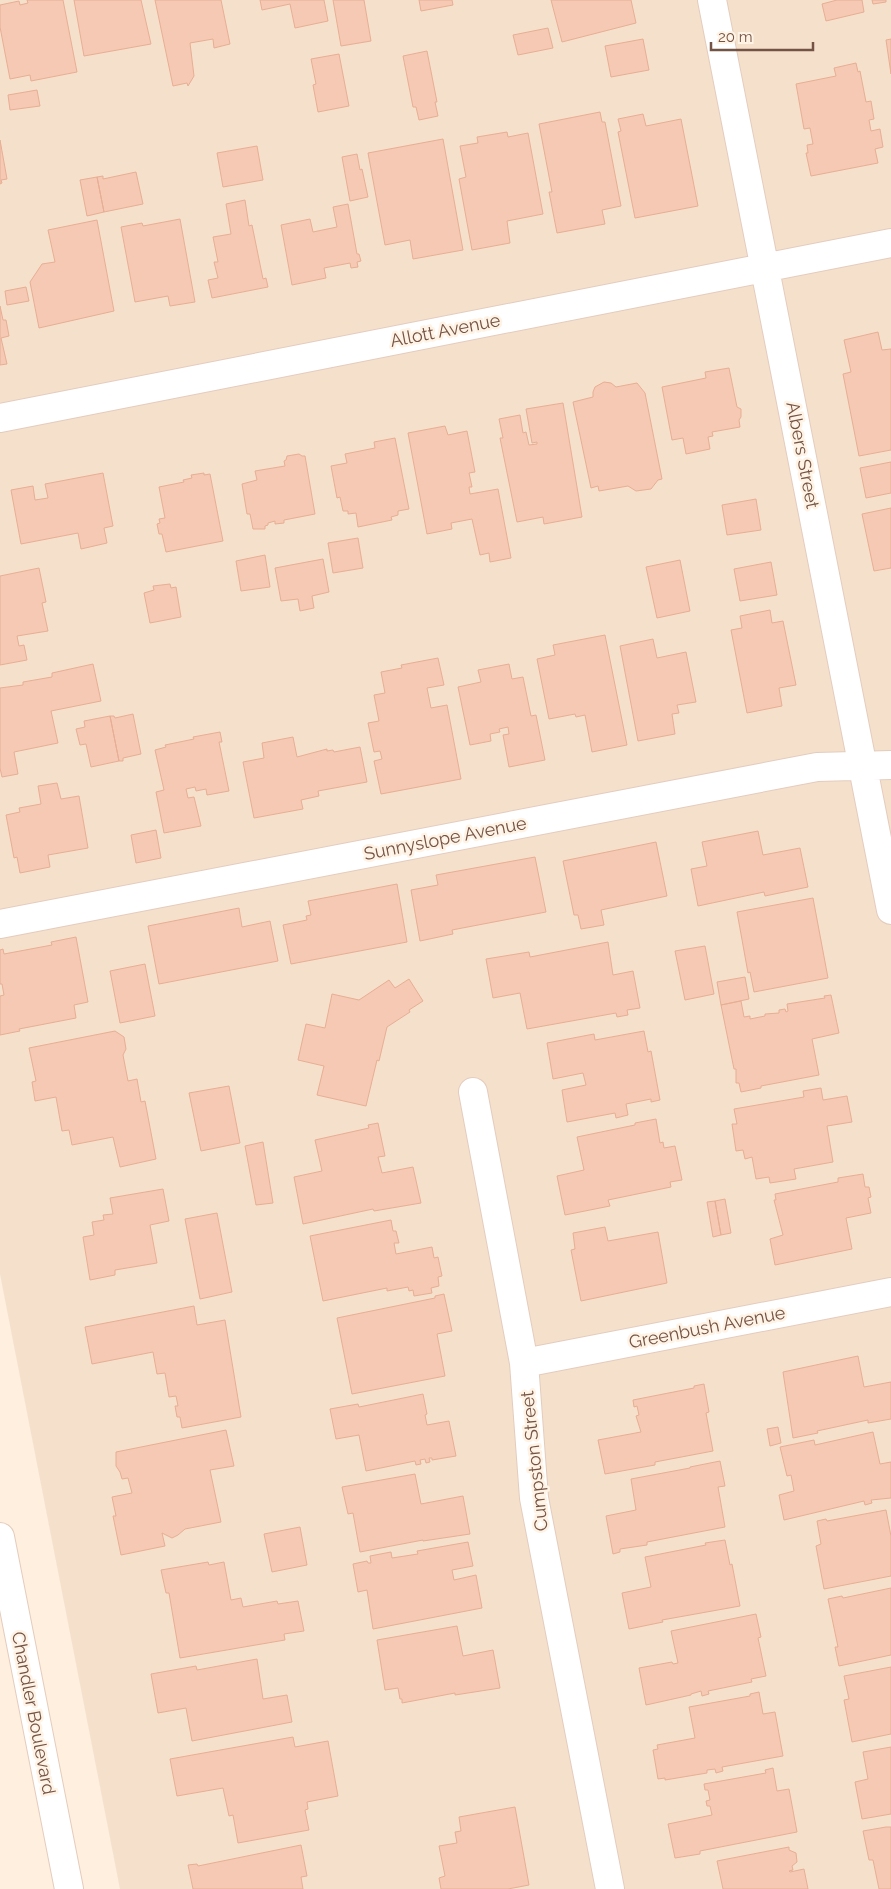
<svg xmlns="http://www.w3.org/2000/svg" width="891" height="1889" viewBox="0 0 891 1889" font-family="Raleway,sans-serif">
<rect width="100%" height="100%" fill="#feefde"/>
<!-- residential -->
<path fill="#f5e0cc" d="M0 0H891V1889H120L0 1274Z"/>
<!-- building -->
<path fill="#f5c9b4" stroke="#e8ae93" d="M27 0H63L77 72 31 81 30 75 10 79 0 27V5L19 1 20 5 28 3Z
M74 0H141L151 44 84 56Z
M155 0H221L230 44 214 48 213 39 190 43 194 76 188 86 187 83 173 86Z
M260 0H324L328 21 295 28 290 4 262 10Z
M333 0H364L371 41 341 46Z
M419 0H452L453 5 421 11Z
M551 0H631L636 23 562 42Z
M837 0H862L864 12 826 21 822 4Z
M872 0H886V2L873 4Z
M548 28 553 48 518 55 513 35Z
M643 39 649 70 611 77 605 46Z
M891 39V74L886 40Z
M427 51 437 102H435L438 116 419 120 416 107H413L403 56Z
M339 54 349 106 318 112 313 85 316 84 311 59Z
M856 63 858 72 860 71 866 102 871 101 874 119 869 120 871 131 880 129 883 147 875 149 878 163 811 176 806 153H808L807 145 813 144 810 128 804 129 796 84 836 76 834 68Z
M37 90 40 106 10 110 8 95Z
M600 112 602 122H605L621 206 602 210 605 224 557 233 549 192H552L539 124Z
M643 114 646 126 681 119 698 206 635 218 618 132 621 131 618 119Z
M507 132 508 137 528 133 543 214 507 221 510 243 472 250 459 179 466 177 460 146 478 143 477 137Z
M443 139 463 250 413 259 410 240 385 245 368 153Z
M0 140 7 179 1 180 2 183 0 184Z
M257 146 263 180 223 187 217 153Z
M357 154 360 170 362 169 368 197 350 201 342 157Z
M136 172 143 204 104 212 97 177 103 176V179Z
M97 177 104 212 87 216 80 180Z
M245 200 249 226 252 225 263 279 266 278 268 287 212 298 208 280 218 278 214 262H218L213 237 231 234 226 204Z
M348 204 357 254H359L361 261 357 262 358 267 351 268 350 263 324 268 326 278 292 285 281 225 310 219 313 232 337 227 333 207Z
M180 219 195 302 170 306 168 296 135 302 121 227 142 223 143 226Z
M97 220 114 311 39 328 30 282 42 264 55 262 48 230Z
M26 287 29 301 7 305 5 291Z
M0 306 3 320H6L9 336 1 338 7 364 0 365Z
M878 332 882 350 891 349V450L859 456 843 374 851 372 844 340Z
M729 368 737 407 741 409V417L739 420 740 427 712 432 713 436 708 437 710 449 686 454 683 438 672 440 662 387 706 378 705 372Z
M604 382 611 383 616 387 637 383 645 393 662 479 658 480 651 489 636 491 628 486 599 491 598 486 591 488 573 402 593 397V392L595 387Z
M563 403 582 517 544 524 543 517 517 522 500 438H503L499 419 520 415 523 433 526 432 529 445 537 444V442L532 443 526 409Z
M445 426 448 435 467 431 475 472 469 473 472 487H469L470 494 498 489 511 558 490 562 489 553 480 555 472 519 451 523 452 529 427 534 408 433Z
M395 438 409 509 398 511V515L391 517 392 520 358 527 356 513 348 514V511H343L340 497 337 498 331 466 347 463 345 454 375 448 374 442Z
M299 454 302 456H305L315 514 284 520V523L275 524V521L268 523V525L265 526V529H253L250 514H247L242 484 257 480 255 471 285 466 284 461 286 460 287 456Z
M891 462V493L866 498 860 468Z
M103 473 113 526 104 528 107 543 81 549 78 533 21 544 11 490 33 486 35 500 48 498 45 484Z
M204 473V475L210 474 223 541 166 552 162 534H159L157 524 160 523 159 519 165 518 159 487 184 482 183 480 192 478 191 475Z
M756 499 761 530 727 535 722 505Z
M891 508V568L874 571 862 514Z
M358 538 363 568 333 573 328 543Z
M265 555 270 587 241 591 236 561Z
M323 559 329 592 312 596 314 608 300 611 298 599 281 601 275 568Z
M680 560 690 611 657 618 646 567Z
M771 562 777 595 740 601 734 569Z
M39 568 46 602 42 603 48 631 17 636 19 646 24 645 27 660 0 665V576Z
M170 584 171 588 176 587 181 617 150 623 144 593 154 590 153 586Z
M770 610 772 623 783 621 796 685 779 688 782 706 747 713 731 630 742 628 740 616Z
M605 635 627 745 592 752 585 715 576 717 575 714 549 719 537 659 555 655 553 645Z
M653 639 657 658 686 652 696 702 677 705 679 713 672 714 675 734 638 741 620 646Z
M438 658 444 685 427 688 431 708 447 705 461 779 381 794 374 761 382 759 380 751 374 752 368 723 379 721 374 695 385 693 381 672 402 668 401 665Z
M93 664 101 701 51 711 58 743 14 752 18 774 2 777 0 768V688L23 685V682L52 677V673Z
M509 664 512 679 523 677 531 716 536 715 545 760 509 767 503 735 509 734 508 727 499 729 500 732 490 734 491 741 470 745 458 687 481 682 478 670Z
M133 714 141 754 123 758V761H119L110 716H114L115 718Z
M110 716 119 761 91 767 86 744 80 745 76 729 85 727 84 721Z
M220 732 222 742H219L229 791 207 795 206 789 196 791 195 787 186 789 188 798 194 797 201 826 164 833 156 792 164 790 155 750 166 747 165 745 194 739 193 737Z
M293 737 297 757 327 749V751L333 750 334 752 360 747 367 782 318 791 319 796 301 800 303 809 254 818 243 762 264 758 262 743Z
M57 783 61 799 79 796 88 848 48 855 50 867 20 873 17 857 14 858 6 815 20 812 19 808 41 804 38 786Z
M156 830 161 858 136 863 131 835Z
M758 831 763 855 800 848 808 887 765 896 764 892 698 906 691 869 707 866 702 842Z
M656 842 667 896 601 910 604 925 581 929 578 915H574L563 861Z
M535 857 546 912 452 930 453 934 420 941 411 890 438 885 436 875Z
M397 884 407 942 291 964 283 925 307 920 306 916 311 915 308 901Z
M813 898 828 978 754 992 750 972 748 973 737 912Z
M239 908 242 927 270 921 278 961 159 984 148 926Z
M76 937 88 1002 74 1005 76 1018 19 1029 20 1031 0 1035V996L4 995 2 984H0V950L3 949 4 954 52 945 51 942Z
M608 942 613 975 633 971 640 1008 627 1010 628 1015 617 1017 616 1013 527 1029 520 993 493 998 486 959 529 952 530 957Z
M705 946 714 994 685 1000 675 951Z
M145 964 155 1016 120 1023 110 971Z
M745 977 749 999 721 1005 717 982Z
M409 979 423 1001 409 1010 410 1012 387 1027 379 1061 377 1060 366 1106 317 1095 324 1066 298 1060 306 1024 325 1028 332 994 359 1000 389 980 395 988Z
M831 995 839 1033 812 1039 819 1075 761 1086V1088L741 1092 739 1083H736V1069H734L721 1005 741 1001 744 1017 750 1016V1019L765 1016V1014L779 1013V1010L785 1009 786 1012 788 1011 787 1004 825 998 824 996Z
M115 1031 124 1037 126 1049 123 1055 128 1081 137 1079 141 1102 145 1101 156 1159 120 1167 113 1137 72 1145 69 1130 62 1131 56 1097 35 1101 32 1082 36 1081 29 1048Z
M644 1031 648 1052 651 1051 660 1100 651 1102V1099L626 1104 628 1115 616 1118 615 1113 567 1122 562 1090 586 1085 583 1073 553 1079 547 1043 594 1034 595 1040Z
M229 1086 240 1143 201 1151 189 1093Z
M821 1088 823 1100 847 1096 852 1122 827 1126 833 1162 794 1169 796 1179 770 1183 769 1177 756 1179 752 1157 745 1159 743 1150 736 1151 732 1124H737L734 1109 804 1097 803 1091Z
M656 1119 660 1143 663 1142 664 1148 675 1146 682 1180 670 1182 671 1187 608 1200 610 1206 565 1215 557 1176 584 1170 577 1137 635 1125V1123Z
M378 1123 385 1156 378 1157 382 1173 413 1167 421 1203 374 1211 373 1209 303 1224 294 1177 322 1171 315 1140 369 1128 368 1125Z
M263 1142 273 1203 256 1205 245 1146Z
M863 1174 865 1187H869L871 1197 868 1198 871 1213 846 1218 852 1249 775 1265 770 1239 783 1235 774 1200H776L775 1194 838 1182V1178Z
M163 1189 169 1221 150 1225 157 1263 115 1270V1275L90 1280 83 1237 94 1235 92 1222 104 1220 103 1215 113 1214 110 1198Z
M725 1199 731 1233 721 1235 715 1201Z
M715 1201 721 1235 713 1237 707 1202Z
M217 1213 232 1292 200 1299 185 1219Z
M391 1220 393 1231H396L399 1243H394L396 1254 432 1247 434 1258 438 1257 442 1276 438 1277 439 1286 431 1288 432 1293 414 1296 413 1290 409 1291 408 1287 387 1291V1288L323 1301 310 1236Z
M605 1227 608 1241 658 1232 667 1283 581 1301 571 1250 575 1249 573 1233Z
M444 1294 452 1331 437 1334 445 1376 352 1394 337 1318 435 1298V1296Z
M194 1306 197 1325 225 1320 241 1417 182 1428 180 1417H177L175 1406H178L176 1396 169 1397 165 1373 157 1374 153 1352 92 1364 85 1327Z
M858 1356 864 1387 891 1382V1419L868 1423V1420L817 1431 818 1433 793 1438 783 1372Z
M704 1384 709 1412 706 1413 713 1451 655 1462V1465L605 1474 598 1440 641 1432 636 1416 639 1415 637 1406 634 1407 633 1400 694 1388V1386Z
M423 1394 427 1414 425 1415 427 1425 449 1421 456 1456 432 1460V1458H429L430 1462 426 1463 425 1459 420 1460 421 1464 416 1465 415 1461 366 1471 359 1435 336 1439 330 1409 358 1404 359 1407Z
M778 1427 781 1443 770 1446 767 1429Z
M226 1430 234 1466 210 1470 221 1522 185 1529 178 1535 172 1538 162 1533 165 1546 121 1555 113 1516H116L112 1497 132 1493 128 1478 122 1479 120 1472 116 1466V1452Z
M873 1432 880 1464 891 1462V1498L871 1500 872 1503 865 1505 864 1501 784 1520 779 1495 794 1491 791 1475 787 1476 780 1447 814 1440 815 1445Z
M720 1461 725 1486 718 1487 725 1527 647 1542V1545L620 1549V1552L613 1554 606 1516 636 1510 631 1479 690 1468V1467Z
M415 1474 421 1504 463 1496 470 1534 423 1541V1540L360 1552 353 1513 348 1514 342 1487Z
M886 1510 891 1536V1576L824 1589 816 1546 821 1544 817 1521 826 1519 827 1521Z
M300 1527 307 1565 272 1572 264 1534Z
M725 1540 730 1565 732 1564 740 1606 662 1620 663 1622 629 1629 622 1593 651 1587 645 1557 706 1545 705 1543Z
M468 1542 473 1566 452 1570 454 1580 476 1575 482 1608 373 1629 367 1590 358 1592 353 1564 367 1561 368 1563H371L370 1556 391 1552 392 1558 418 1554 417 1551Z
M208 1562 209 1565 224 1562 231 1600 241 1598 243 1607 277 1601 278 1604 298 1601 304 1631 284 1634 285 1640 180 1658 169 1593H166L161 1570Z
M891 1588V1655L839 1666 835 1647H838L828 1599 842 1596 843 1598Z
M756 1614 761 1637 758 1638 766 1676 751 1679 752 1682 708 1691 709 1694 702 1696 701 1691 691 1694V1695L646 1705 639 1668 672 1662 673 1664 678 1663 671 1631Z
M457 1626 463 1656 493 1650 500 1688 455 1695V1693L402 1703V1699H400L398 1688 385 1690 377 1640Z
M257 1659 263 1699 287 1695 292 1722 192 1741 186 1708 158 1713 151 1674 196 1666 197 1670Z
M891 1667V1734L852 1742 844 1700 849 1699 844 1676Z
M759 1692 763 1714 775 1712 783 1756 722 1767 723 1771 716 1773 715 1769 707 1770V1773L665 1780V1778L658 1779 653 1750 658 1749 657 1745 695 1738 689 1707 750 1696V1694Z
M293 1737 295 1747 328 1741 338 1796 307 1802 308 1809 305 1810 309 1830 238 1843 233 1815 229 1816 223 1788 177 1796 170 1759Z
M891 1747V1814L862 1819 855 1782 868 1779 863 1752Z
M773 1768 777 1791 789 1789 797 1832 700 1851V1854L675 1858 668 1824 712 1815 710 1806H707L706 1801 710 1800 708 1790H705L704 1784 766 1773 765 1770Z
M515 1807 529 1885 508 1889H441L439 1878 445 1876 439 1846 457 1843 455 1832 461 1831 459 1817Z
M886 1827H891V1889H879L873 1860H869L863 1831Z
M301 1845 307 1876 301 1877 303 1889H193L188 1865 197 1864 198 1866Z
M789 1847V1850L796 1853 797 1862 792 1866 793 1870 789 1871 790 1872 804 1869 808 1889H723L717 1861Z"/>
<g fill="none" stroke-linecap="round" stroke-linejoin="round">
<!-- minor casing -->
<g stroke="#e4ccbd" stroke-width="30">
<path id="minor" d="M712 0 891 910
M0 418 891 243
M0 924 817 767 891 765
M473 1092 524 1363 534 1498 610 1889
M524 1363 891 1292
M0 1537 69 1889"/>
</g>
<!-- minor -->
<use href="#minor" stroke="#fff" stroke-width="28"/>
</g>
<g text-anchor="middle" dominant-baseline="central" stroke-width="5" stroke-linejoin="round" paint-order="stroke">
<!-- street labels -->
<g font-size="18" fill="#745345" stroke="#fff3e5">
<text transform="translate(445 330) rotate(-11)">Allott Avenue</text>
<text transform="translate(803 455) rotate(79)">Albers Street</text>
<text transform="translate(445 838) rotate(-11)">Sunnyslope Avenue</text>
<text transform="translate(707 1327) rotate(-11)">Greenbush Avenue</text>
<text transform="translate(534 1461) rotate(-96)">Cumpston Street</text>
<text transform="translate(34 1713) rotate(79)">Chandler Boulevard</text>
</g>
</g>
<!-- scale -->
<path d="M711 42v8h102v-8" fill="none" stroke="#745345" stroke-width="2.5"/>
<text x="718" y="42" font-size="15" fill="#745345" stroke="#fff3e5" stroke-width="4" paint-order="stroke">20 m</text>
</svg>
